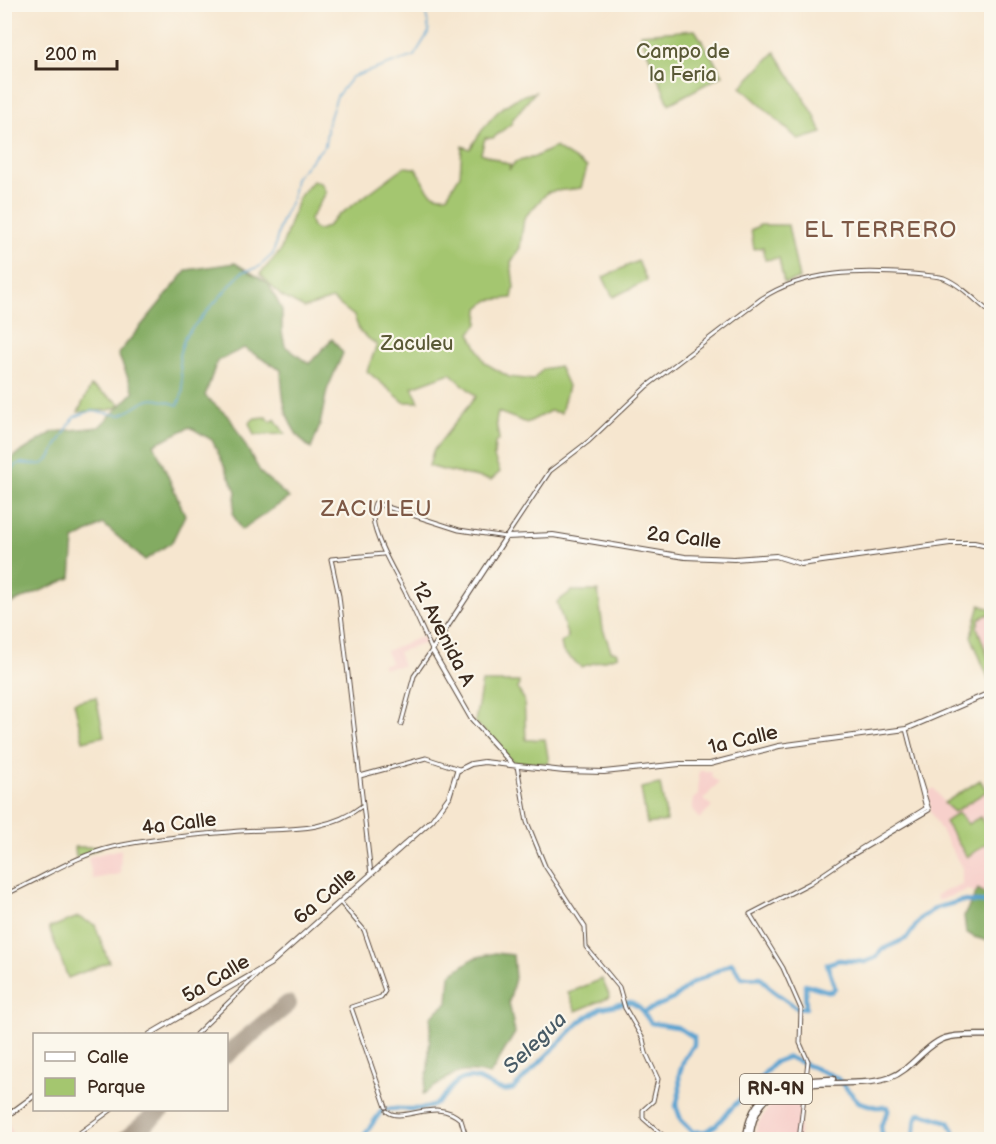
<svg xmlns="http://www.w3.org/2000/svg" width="996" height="1144" viewBox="0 0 996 1144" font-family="'Balsamiq Sans',sans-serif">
<rect width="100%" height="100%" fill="#fbf7ec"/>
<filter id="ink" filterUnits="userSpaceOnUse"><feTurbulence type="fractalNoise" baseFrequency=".0167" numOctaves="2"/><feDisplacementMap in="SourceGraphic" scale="12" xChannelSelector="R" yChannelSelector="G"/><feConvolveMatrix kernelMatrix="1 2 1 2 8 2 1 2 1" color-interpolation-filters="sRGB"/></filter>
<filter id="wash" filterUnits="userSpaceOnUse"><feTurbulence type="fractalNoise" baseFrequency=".008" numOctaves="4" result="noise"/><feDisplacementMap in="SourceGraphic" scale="24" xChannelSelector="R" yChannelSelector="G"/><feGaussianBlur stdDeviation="1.35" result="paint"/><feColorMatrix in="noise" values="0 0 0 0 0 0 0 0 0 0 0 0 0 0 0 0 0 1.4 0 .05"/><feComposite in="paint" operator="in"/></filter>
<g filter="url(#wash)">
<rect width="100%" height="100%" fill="#f6e6cf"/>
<!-- built -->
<path fill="#f7d0cb" d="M991 613V666L977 627 982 615Z
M423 636 426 643 398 652 403 666 383 668V664L391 663 386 651Z
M699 771H711L712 778 719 782 703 800 712 806 699 819 692 807 693 799 698 796Z
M980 780 991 796V895L967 890 938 901 936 895 962 884V868L930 811 928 792 934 788 944 803Z
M121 849 120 874 93 879 88 857Z
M802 1088 799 1139 754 1140 757 1125 770 1105Z
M7 1116 14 1139H5L4 1118Z"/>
<!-- green -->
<path fill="#a4c66f" stroke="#707846" stroke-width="1.5" d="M695 30 723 75 669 104 640 34Z
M775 52 814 114 822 133 799 140 741 87Z
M535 92 512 120V123L493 138H485L481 153 510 165 509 170 515 162 535 157 555 147 587 167 581 188 548 192 524 218 520 248 511 262 514 288 512 298 489 300 479 308 478 324 470 333 485 363 509 377 533 380 543 369 559 366 568 386 561 413 550 411 527 423 498 412 496 422 499 439 495 443 494 457 500 472 491 480C470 475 450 473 429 466L433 451 476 396 450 373 412 387 419 402H404L367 371 377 345 360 332 354 316 332 299 304 308 281 296 260 274 280 252 299 197 313 181 321 183 326 193 310 219C312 237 327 229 334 219L404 167 415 168C426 182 425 198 447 196L460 175 462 146 470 149C486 122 503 99 535 92Z
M760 225H788L799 279 784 283 779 258 765 260 763 247 754 249 751 230Z
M638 261 647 281 613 297 603 277Z
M91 386 120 403 119 406 109 410 78 412Z
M266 417 271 422 275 419 285 434 254 435 249 423 255 418Z
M572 591H598L603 629 611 651 616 652 618 656 581 667 563 652 561 643 568 638 557 602Z
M980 605 991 609V613L980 618 977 627 991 666V685L971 636Z
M482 682H519L518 690 524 699 526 740 545 739 549 763H514L475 722Z
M96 697 104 736 83 741 74 702Z
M980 780 987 791 954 812 944 803Z
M660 784 667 821 647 824 641 788Z
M958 813 968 824 980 817 991 833V840L967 857 945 822Z
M75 847H102L76 858Z
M78 917 95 925 109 962 68 978 49 928Z
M602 979 610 997 576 1011 568 993Z"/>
<!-- forest -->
<path fill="#83ab62" stroke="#5f6a40" stroke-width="1.5" d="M235 263 268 283 282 310V332L285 346 309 364 332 339 343 353 327 390 320 425 311 449C285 429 282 400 281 370L244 348 217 361 205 396 230 418 261 473 289 498 241 530 233 514 236 491 212 440 190 427 154 444 185 515 172 542 145 560 103 524 74 540 71 578 5 606V462L53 432 99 427 134 392 118 354 187 270Z
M978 889 985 894 991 892V942L974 937 966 932 964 916Z
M495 953 513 955 515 978 509 1002 515 1033 490 1075C453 1065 451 1079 423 1094L428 1069 431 1016 448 1002 450 975 474 958Z"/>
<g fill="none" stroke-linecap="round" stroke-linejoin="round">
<!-- stream -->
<path stroke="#59a2d0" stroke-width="1.5" d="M4 485C20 454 16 466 43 464L49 459 74 417 91 411 121 415C150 401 143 393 178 405L183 392 179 355 185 336 242 272 259 267 273 254 281 222 292 199 295 178 325 145 328 123 337 96 352 77 414 56 429 32 425 4"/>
<!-- river -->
<path stroke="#59a2d0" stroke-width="4.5" d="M644 1012 673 999 691 984 732 963 742 978 760 977 772 990 797 1008H806L805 984 831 992 835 988 827 964 839 960 865 962 877 957 881 950 907 938 921 918 936 908 961 901 992 903
M361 1140 382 1110C399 1106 422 1114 437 1103 448 1095 454 1078 469 1078 486 1077 494 1095 513 1089L581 1021 601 1008 630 1002 639 1007 651 1023 677 1027 694 1037V1045L684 1059 679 1075 680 1090 676 1106 681 1120 693 1132 706 1131 716 1125 775 1062 788 1057 836 1077 859 1102 876 1107H888V1112L881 1125 882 1135 890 1140
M911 1140C919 1133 911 1120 920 1113L949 1122 958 1140"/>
<!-- taxiway -->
<path stroke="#988876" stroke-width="8" d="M226 1047H235"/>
<!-- runway -->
<path stroke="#988876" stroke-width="18" d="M226 1055 288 1004
M125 1140 161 1110"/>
</g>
</g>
<g filter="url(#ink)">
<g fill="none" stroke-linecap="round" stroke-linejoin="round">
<!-- tertiary casing -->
<g stroke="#574639" stroke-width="5">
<path id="tertiary" d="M401 724 414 676 432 650C423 631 415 612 406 594 397 575 364 525 375 503L459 530 506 537 550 471 589 441 647 386 761 299C803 270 863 270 912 274 922 275 934 275 944 278 961 285 977 302 992 314
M517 766 527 822 545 866 585 927 586 947 619 987 625 1008 643 1039 646 1053 658 1079 653 1101 643 1110V1118L668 1140
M360 776 426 758 459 769
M860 849 926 808 906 729
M371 874 339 596 331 559 383 554
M4 895C41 879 74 856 113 847 154 838 198 835 240 831 283 828 326 834 362 806
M340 902 364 930 385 991 381 997 351 1007 386 1107
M196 1034 261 971
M387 1111C401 1125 437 1096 461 1120L467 1140
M70 1140 111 1110
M799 1140 808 1061 800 1043 801 1009 783 968 750 914 810 883 847 858 929 810 917 771"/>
</g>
<!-- secondary casing -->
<g stroke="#574639" stroke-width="6">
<path id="secondary" d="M513 765 471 718 432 650 506 537 553 535 685 557 734 559 776 556 801 564 950 543H974L992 547
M150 1034 270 964 432 820 449 797 457 771 471 764 484 762 564 771 604 772 680 764H710L779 746 906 729 992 692
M4 1118 34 1096"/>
</g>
<!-- primary casing -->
<g stroke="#574639" stroke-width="7">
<path id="primary" d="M746 1140C749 1087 790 1080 833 1079
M750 1140C756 1059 841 1094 889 1078 909 1071 920 1052 937 1042 951 1033 975 1036 992 1035"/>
</g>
<!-- tertiary -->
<use href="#tertiary" stroke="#fff" stroke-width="3"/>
<!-- secondary -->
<use href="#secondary" stroke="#fff" stroke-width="4"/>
<!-- primary -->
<use href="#primary" stroke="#fff" stroke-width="4.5"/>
</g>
</g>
<g text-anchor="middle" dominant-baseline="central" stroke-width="4.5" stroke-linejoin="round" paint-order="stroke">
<!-- shield labels -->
<rect fill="#fbf7ec" stroke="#75685c" stroke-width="1.5" x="740" y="1074" width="72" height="30" rx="4.5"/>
<g font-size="18" font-weight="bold" fill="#3b2a1e">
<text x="776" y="1089">RN-9N</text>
</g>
<!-- park labels -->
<g font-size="20" fill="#5a5936" stroke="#fbf7ec">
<text x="683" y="52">Campo de<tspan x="683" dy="23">la Feria</tspan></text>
<text x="417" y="344">Zaculeu</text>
</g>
<!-- street labels -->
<g font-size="20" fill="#3b2a1e" stroke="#fbf7ec">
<text transform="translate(684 538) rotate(7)">2a Calle</text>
<text transform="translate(443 634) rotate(63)">12 Avenida A</text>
<text transform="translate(743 740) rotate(-13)">1a Calle</text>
<text transform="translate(179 824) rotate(-7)">4a Calle</text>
<text transform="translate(325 896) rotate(-41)">6a Calle</text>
<text transform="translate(216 979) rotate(-31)">5a Calle</text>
</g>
<!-- water labels -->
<g font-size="21" font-style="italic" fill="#475a65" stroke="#fbf7ec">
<text transform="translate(535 1043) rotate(-44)">Selegua</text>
</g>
<!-- quarter labels -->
<g font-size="22" letter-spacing="1.5" fill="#7e5946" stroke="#fbf7ec">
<text x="881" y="230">EL TERRERO</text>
<text x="377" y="509">ZACULEU</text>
</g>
</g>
<!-- margin -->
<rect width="996" height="1144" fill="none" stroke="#fbf7ec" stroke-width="24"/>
<!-- legend -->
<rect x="33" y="1033" width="195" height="78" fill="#fbf7ec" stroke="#aea59a" stroke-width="1.5"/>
<rect x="45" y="1052" width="30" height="9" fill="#ffffff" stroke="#aea59a" stroke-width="1.5"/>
<text x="87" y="1063" font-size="18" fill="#3b2a1e">Calle</text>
<rect x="45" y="1078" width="30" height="18" fill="#a4c66f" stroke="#aea59a" stroke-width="1.5"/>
<text x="87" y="1093" font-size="18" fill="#3b2a1e">Parque</text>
<!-- scale -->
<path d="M36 60v9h81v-9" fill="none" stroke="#3b2a1e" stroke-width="3"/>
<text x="45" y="60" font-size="18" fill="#3b2a1e" stroke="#fbf7ec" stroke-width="4.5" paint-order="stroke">200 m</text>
</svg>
